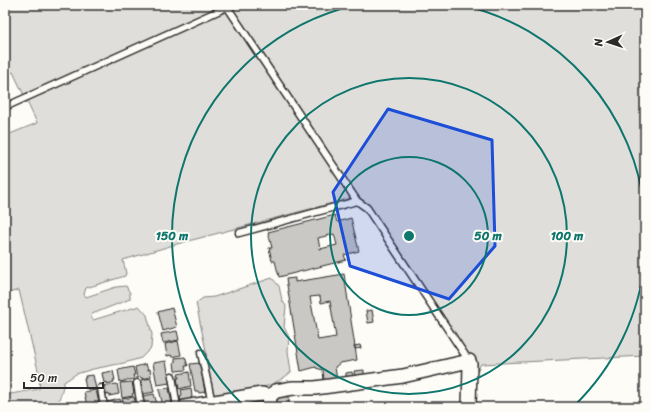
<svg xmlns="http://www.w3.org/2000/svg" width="650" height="412" viewBox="0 0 650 412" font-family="Sriracha,sans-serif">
<rect width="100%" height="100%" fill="#fdfcf7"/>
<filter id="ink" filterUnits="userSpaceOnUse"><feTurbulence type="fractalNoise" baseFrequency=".025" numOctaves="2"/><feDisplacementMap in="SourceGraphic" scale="8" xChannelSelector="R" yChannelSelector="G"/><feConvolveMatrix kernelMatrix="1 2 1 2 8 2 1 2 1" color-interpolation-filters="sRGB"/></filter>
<g filter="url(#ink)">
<!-- green -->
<path fill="#dfdeda" stroke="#858482" d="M5 5H645V356L481 364 477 371 469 356 359 196 177 244 123 260 126 273 125 276 86 288 84 294 86 297 116 287 126 286 130 293V299L92 314 91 317 93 320 139 306 147 315 152 334 151 348 141 358 124 363 93 369 76 374 64 382C62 390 60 402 54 407H5V395L39 389 40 379 19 290 5 294V136L37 123 13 72 5 75Z
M272 278 279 286 282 300 286 306 284 327 289 337 288 351 291 372C271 390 242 392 216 397L213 394 207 363 206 351 196 303 203 298 214 297Z"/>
<!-- building -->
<path fill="#c9c8c4" stroke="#2b2b2b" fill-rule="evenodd" d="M335 215 337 222 351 218 359 251 344 255 346 260 279 277 275 261H272L269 248H272L268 232ZM334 234 337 245 320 249 318 238Z
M344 274 357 360 340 363 335 367 337 380 324 381 323 370 316 368V367L301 371 286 279 295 278V282ZM320 296 321 303 330 301 336 337 318 340 310 297Z
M172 308 177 327 163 331 158 312Z
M372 310 374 322 368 323 366 311Z
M177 331 179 340 163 343 161 334Z
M178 341 181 355 172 357 171 355 167 356 165 344Z
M360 345 361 348 355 349 354 346Z
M185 357 188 366H185L186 370 175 371 174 362H175V358Z
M166 361 170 383 157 385 153 363Z
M200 363 205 392 199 393 198 391H195L190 364Z
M146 364 148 370 150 369 151 377 142 379 141 377 137 378 135 367Z
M133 367 135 375H133L134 379 120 382 118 370Z
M364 370V375L355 376 354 371Z
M113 371 115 380H113L114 382 107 384V382L104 383 102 373Z
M189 372 191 386 179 389 177 378H179L178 374Z
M352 372 353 376 346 378V373Z
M93 375 96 389 88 390 87 388 86 389 84 378H86L85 376Z
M151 378 154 392 143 394 141 380Z
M132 382 134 393 132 394 133 396 122 398 120 383Z
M117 384 119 394 109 396V394L106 395 104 386Z
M169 388 172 404 163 406 159 389Z
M191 388 192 397H191V403L181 404 180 396 182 395 181 390Z
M96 390 99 403 87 406 84 392Z
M154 394 158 407H145L143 396Z
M278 396H289V407L274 406V400Z
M134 397 136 407H124L122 399Z
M120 399 121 403 118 404 119 407H108L107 402Z
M254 400 255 407H241V403Z"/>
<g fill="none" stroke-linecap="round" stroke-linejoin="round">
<!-- service casing -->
<g stroke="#2b2b2b" stroke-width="9">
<path id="service" d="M226 5 357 201 367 208 469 361
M5 107 227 7
M239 233 357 201
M201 353 212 403
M172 376 177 407
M137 383 141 407
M101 388 104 407"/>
</g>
<!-- minor casing -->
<g stroke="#2b2b2b" stroke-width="16">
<path id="minor" d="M185 407 262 394 270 396
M269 407 270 396 276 391 293 388H315L403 376 469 361 470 364 469 407"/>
</g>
<!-- service -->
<use href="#service" stroke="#fdfcf7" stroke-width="6"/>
<!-- minor -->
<use href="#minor" stroke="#fdfcf7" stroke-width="13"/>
</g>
</g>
<!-- marked area -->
<path fill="#1d4ed8" fill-opacity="0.2" stroke="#1d4ed8" stroke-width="3" stroke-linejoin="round" d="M388 109 492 140 495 246 449 299 350 266 333 192Z"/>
<!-- distance rings -->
<g fill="none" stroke="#0f766e" stroke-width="2">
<circle cx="409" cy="236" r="79"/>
<circle cx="409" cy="236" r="158"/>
<path d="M645 259A237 237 0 0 1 574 406M244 406A237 237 0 0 1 356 5M462 5A237 237 0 0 1 645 213"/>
</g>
<circle cx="409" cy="236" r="6" fill="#0f766e" stroke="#fdfcf7" stroke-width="2"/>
<g font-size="12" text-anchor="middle" font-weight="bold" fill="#0f766e" stroke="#fdfcf7" stroke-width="4" stroke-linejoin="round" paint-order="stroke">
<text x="488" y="240">50 m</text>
<text x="567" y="240">100 m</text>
<text x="172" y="240">150 m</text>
</g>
<!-- margin -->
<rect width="650" height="412" fill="none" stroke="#fdfcf7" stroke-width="20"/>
<rect x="10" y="10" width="630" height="392" fill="none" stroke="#2b2b2b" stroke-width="1.5" filter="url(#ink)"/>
<!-- north arrow -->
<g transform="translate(608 42) rotate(267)" stroke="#fdfcf7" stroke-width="3" paint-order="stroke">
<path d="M0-3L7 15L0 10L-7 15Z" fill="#2b2b2b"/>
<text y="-6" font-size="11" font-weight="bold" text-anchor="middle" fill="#2b2b2b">N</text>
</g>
<!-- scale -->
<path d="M24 382v6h79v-6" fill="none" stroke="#2b2b2b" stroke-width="2"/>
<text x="30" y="382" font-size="12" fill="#2b2b2b" stroke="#fdfcf7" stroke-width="3" paint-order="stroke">50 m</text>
</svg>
